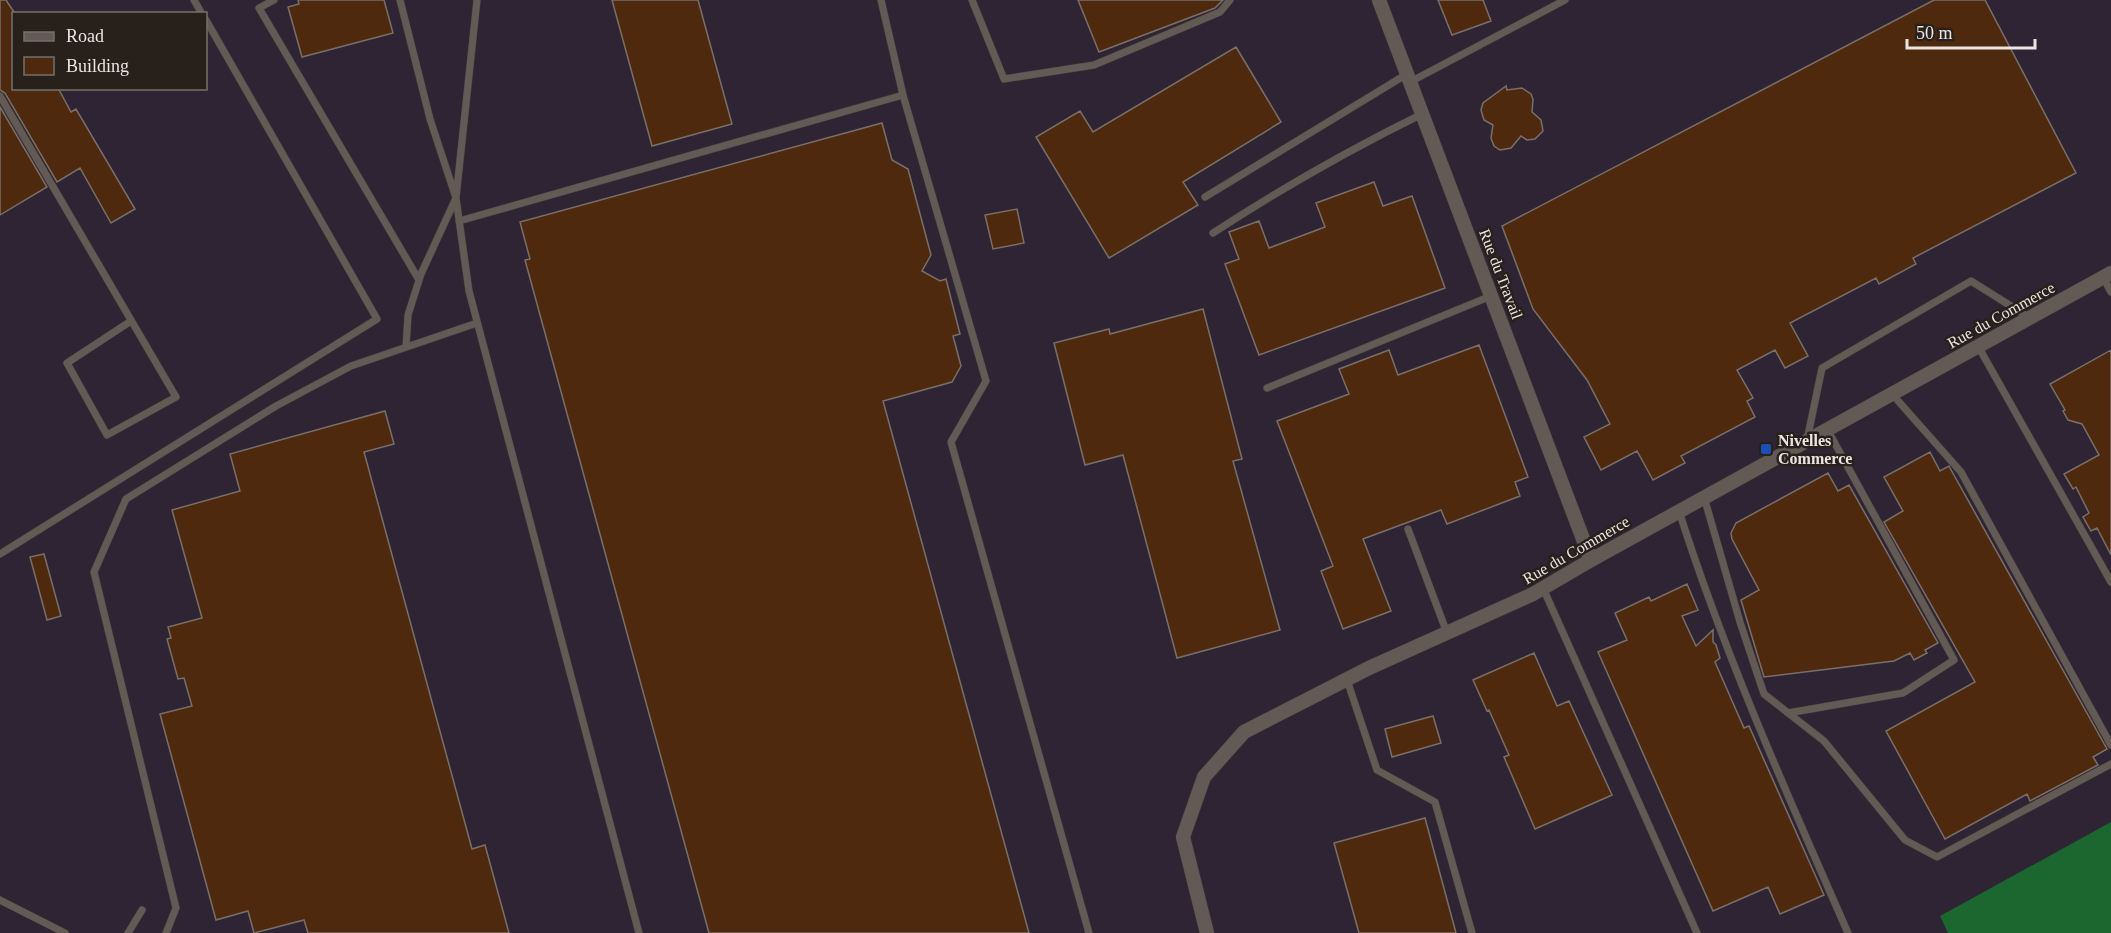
<svg xmlns="http://www.w3.org/2000/svg" width="2111" height="933" viewBox="0 0 2111 933" font-family="Georgia,serif">
<rect width="100%" height="100%" fill="#28201b"/>
<!-- industrial -->
<path fill="#2f2433" fill-rule="evenodd" d="M0 0H2111V933H0ZM14 14H206V88H14Z"/>
<!-- forest -->
<path fill="#1c6630" d="M2111 822V933H1948L1940 916Z"/>
<!-- building -->
<path fill="#4e290e" stroke="#796f69" stroke-width="1.5" d="M0 0H6L14 12V88H58L71 112 76 109 135 209 111 223 80 168 57 182 5 93 0 90Z
M298 0H384L393 33 302 57 288 7 299 4Z
M612 0H698L732 124 652 146Z
M1078 0H1223L1215 8 1099 52Z
M1438 0H1483L1491 21 1452 35Z
M1934 0H1985L2076 173 1913 258 1916 264 1879 284 1876 278 1790 323 1808 356 1785 368 1775 350 1737 370 1753 398 1747 401 1755 417 1681 456 1685 463 1653 480 1637 451 1601 470 1584 437 1610 424 1587 380 1533 309 1502 226Z
M1236 47 1281 122 1183 182 1198 205 1109 258 1036 137 1080 111 1093 132Z
M1506 86 1507 90 1522 88 1531 94 1533 99 1532 112 1541 120 1543 131 1535 139 1527 140 1521 136 1511 148 1500 150 1494 146 1491 138 1493 125 1484 120 1481 110 1483 103Z
M0 107 47 187 0 215Z
M882 123 892 160 908 169 931 255 922 271 940 281 946 279 960 334 953 336 961 366 952 382 883 401 1029 933H709L525 260 530 259 520 222Z
M1374 182 1383 206 1412 196 1445 288 1259 355 1225 264 1239 259 1229 232 1259 221 1269 248 1325 227 1316 203Z
M1017 209 1024 243 993 249 985 215Z
M1203 309 1242 459 1233 461 1280 630 1177 658 1123 455 1085 465 1054 343 1109 329 1110 334Z
M1479 345 1528 477 1515 482 1520 496 1447 524 1441 510 1363 539 1391 611 1343 629 1321 571 1333 566 1277 421 1349 394 1339 369 1389 350 1398 375Z
M2111 350V555L2097 528 2091 531 2083 517 2089 513 2076 487 2073 489 2064 474 2099 455 2082 424 2068 420 2063 411 2065 410 2050 384Z
M385 411 394 444 364 452 472 849 485 845 509 933H308L304 920 254 933 248 911 216 920 160 714 192 706 184 678 178 679 167 639 171 638 168 627 202 618 172 510 240 491 230 454Z
M1930 452 1940 471 1949 466 1950 468 2107 749 2093 757 2098 765 2030 801 2027 794 1945 839 1886 731 1975 682 1884 522 1903 511 1884 477Z
M1828 473 1838 491 1849 485 1938 643 1925 650 1927 653 1914 660 1910 653 1894 661 1764 677 1741 600 1759 590 1732 539 1731 533 1736 523Z
M44 554 61 616 47 620 30 557Z
M1687 584 1698 610 1682 616 1696 646 1713 630V642L1716 645 1720 658 1715 662 1744 728 1749 726 1824 895 1780 914 1768 887 1713 911 1598 652 1627 640 1615 613 1649 597 1651 601Z
M1534 653 1557 706 1569 701 1612 795 1535 829 1504 757 1509 755 1489 710 1487 711 1473 680Z
M1433 716 1441 743 1392 757 1385 729Z
M1425 818 1456 933H1359L1334 843Z"/>
<g fill="none" stroke-linecap="round" stroke-linejoin="round">
<!-- service casing -->
<g stroke="#403a36" stroke-width="8">
<path id="service" d="M194 0 202 14
M274 0 259 8 419 280
M400 0 430 119 456 198 421 274 408 315 406 347
M477 0 456 198 469 291 639 933
M881 0 903 95 986 381 951 442 1089 933
M972 0 1004 79 1094 65 1220 12 1230 0
M1410 82 1565 0
M0 96 176 397 107 435 67 363 131 321
M1205 197 1407 74
M459 221 903 95
M1213 233C1282 188 1349 150 1422 114
M2103 277 2111 292
M1978 346 2111 582
M1267 388 1491 296
M1892 394 1961 472 2111 745
M1807 440 1822 368 1971 281 2030 318
M1704 497 1740 622 1764 694 1824 741 1905 840 1937 857 2111 764
M1679 511C1725 656 1787 794 1848 933
M1408 529 1447 633
M0 554 377 319 206 20
M1543 588 1697 933
M1347 680 1377 770 1435 802 1472 933
M1788 713 1903 693 1954 660 1827 429
M0 900 65 933
M128 933 142 910
M166 933 176 908 94 572 126 499 276 406 351 366 477 323"/>
</g>
<!-- minor casing -->
<g stroke="#403a36" stroke-width="15">
<path id="minor" d="M1379 0 1591 560
M1207 933 1183 837 1204 777 1244 732 1369 668 1533 594 1591 560 2111 273"/>
</g>
<!-- service -->
<use href="#service" stroke="#635a55" stroke-width="7"/>
<!-- minor -->
<use href="#minor" stroke="#635a55" stroke-width="14"/>
</g>
<!-- markers -->
<rect fill="#1a4fb4" stroke="#28201b" stroke-width="2" x="1760" y="443" width="12" height="12" rx="3"/>
<g text-anchor="middle" dominant-baseline="central" stroke-width="5" stroke-linejoin="round" paint-order="stroke">
<!-- street labels -->
<g font-size="16" fill="#eae5e2" stroke="#28201b">
<text transform="translate(1501 274) rotate(69)">Rue du Travail</text>
<text transform="translate(2001 315) rotate(-29)">Rue du Commerce</text>
<text transform="translate(1576 550) rotate(-30)">Rue du Commerce</text>
</g>
<!-- poi labels -->
<g font-size="16" font-weight="bold" fill="#eae5e2" stroke="#28201b" text-anchor="start">
<text x="1778" y="440">Nivelles<tspan x="1778" dy="18">Commerce</tspan></text>
</g>
</g>
<!-- legend -->
<rect x="12" y="12" width="195" height="78" fill="#28201b" stroke="#766f6b" stroke-width="1.5"/>
<rect x="24" y="32" width="30" height="9" fill="#635a55" stroke="#766f6b" stroke-width="1.5"/>
<text x="66" y="42" font-size="18" fill="#eae5e2">Road</text>
<rect x="24" y="57" width="30" height="18" fill="#4e290e" stroke="#766f6b" stroke-width="1.5"/>
<text x="66" y="72" font-size="18" fill="#eae5e2">Building</text>
<!-- scale -->
<path d="M1907 39v9h128v-9" fill="none" stroke="#eae5e2" stroke-width="3"/>
<text x="1916" y="39" font-size="18" fill="#eae5e2" stroke="#28201b" stroke-width="4.5" paint-order="stroke">50 m</text>
</svg>
